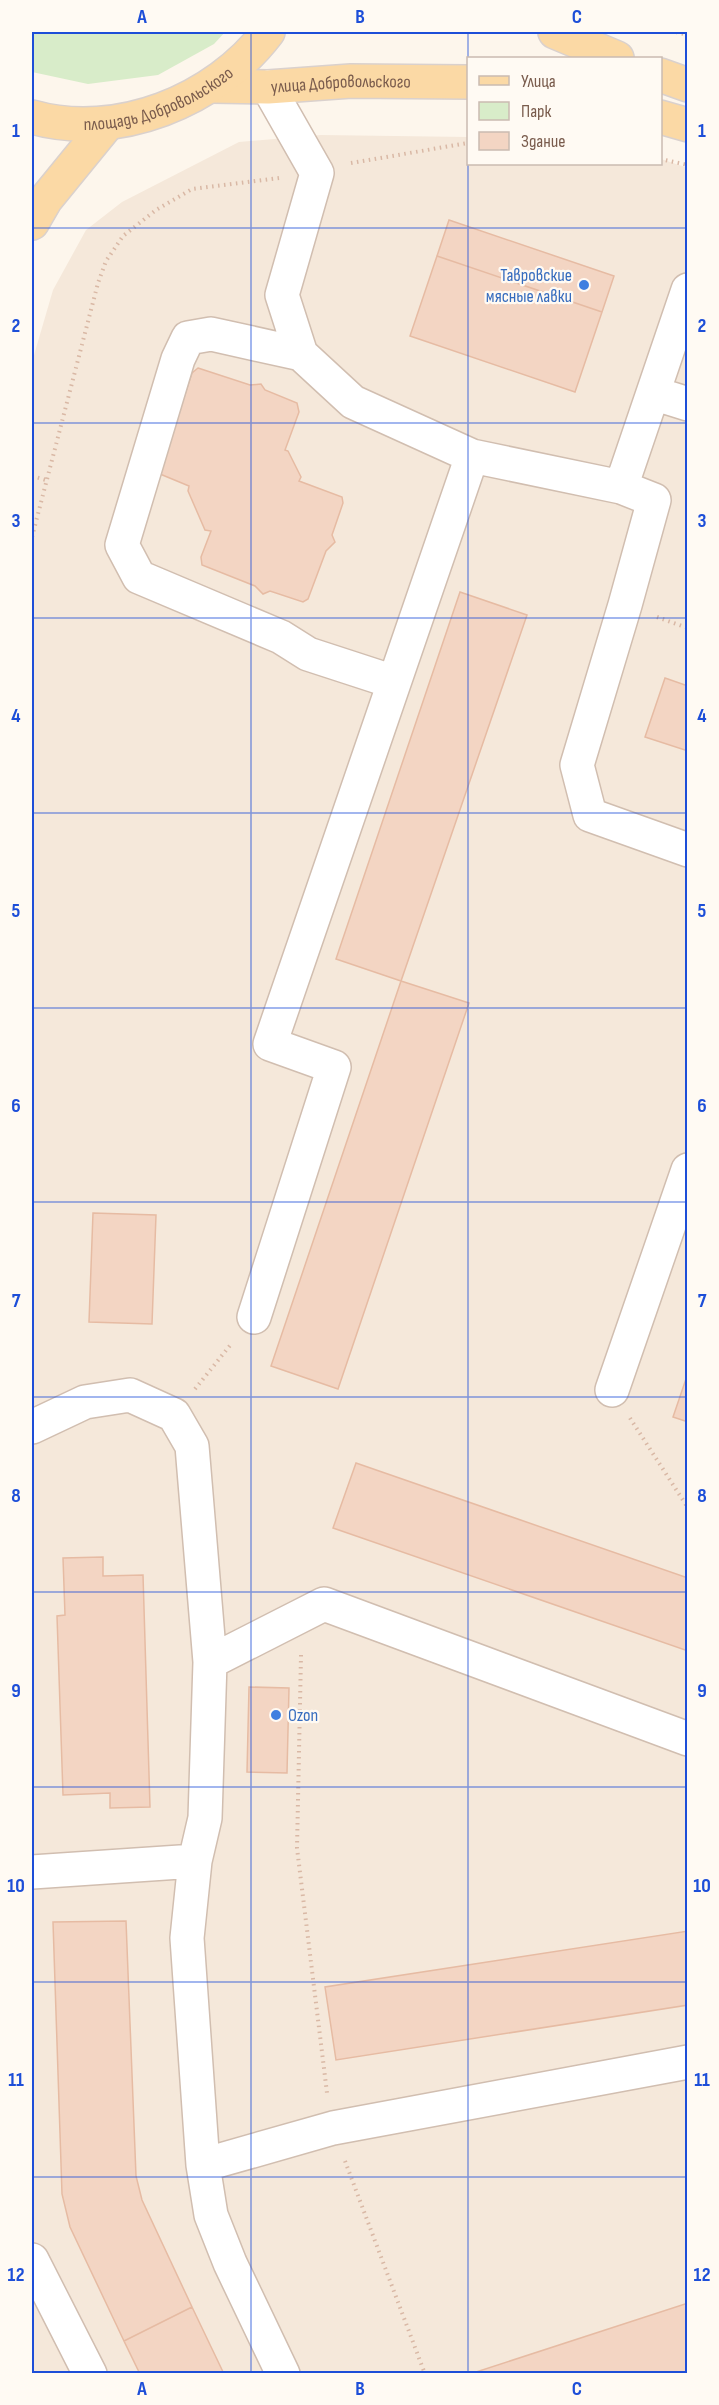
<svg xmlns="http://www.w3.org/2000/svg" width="719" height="2405" viewBox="0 0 719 2405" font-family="'Sofia Sans Condensed',sans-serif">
<rect width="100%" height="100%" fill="#fdf6ec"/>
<!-- residential -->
<path fill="#f5e8da" d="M321 135 468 137V164H660L661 159 688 168 687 2373 32 2374V362L53 290 86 230 122 202 239 142Z"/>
<!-- green -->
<path fill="#d8ecc9" d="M32 32H225L214 44 158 75 88 84 32 72Z"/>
<!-- building -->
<path fill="#f3d5c3" stroke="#e6bba3" stroke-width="1.5" d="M449 220 614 276 602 312 437 256Z
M437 256 602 312 575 392 410 336Z
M198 368 250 385 261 384 265 390 297 403 299 412 285 450 288 451 301 477 299 481 342 497 343 503 332 535 335 542 326 551 308 599 303 602 270 591 263 594 255 586 202 565 201 557 211 531 205 530 188 491 189 486 160 474 182 403 192 373Z
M460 592 527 615 401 981 336 959Z
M665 678 688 686V751L645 737Z
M401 981 469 1003 338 1389 271 1366Z
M93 1213 156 1215 152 1324 89 1322Z
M688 1373V1422L673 1417Z
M356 1463 688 1578V1651L333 1528Z
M103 1557V1576L143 1575 150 1807 110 1808V1793L63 1795 57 1616 65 1615 63 1558Z
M249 1687 289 1688 287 1773 247 1772Z
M126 1921 136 2176 142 2200 192 2307 124 2341 70 2227 62 2194 53 1922Z
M688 1931V2005L336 2060 325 1987Z
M688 2303V2374H470Z
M192 2307 224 2374H140L124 2341Z"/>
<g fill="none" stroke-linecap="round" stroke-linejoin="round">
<!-- minor casing -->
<g stroke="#d1beb0" stroke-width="36">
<path id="minor" d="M268 87 317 173 282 295 301 354 353 402 472 456 621 487 654 500 625 605 577 765 590 815 688 850
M301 354 211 334 188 338 178 359 122 545 139 577 281 637 308 654 394 682
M653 393 688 404
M621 487 688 290
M254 1317 334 1067 270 1044 472 456
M612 1390 688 1170
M32 1427 85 1402 130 1395 174 1415 192 1446 210 1662 205 1818 195 1861 187 1938 203 2165 211 2215 230 2263 283 2374
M210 1662 324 1604 688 1739
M32 1872 195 1861
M203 2165 333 2128 688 2062
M32 2260 90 2374"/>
</g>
<!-- major casing -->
<g stroke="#dad1cd" stroke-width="36">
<g id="major">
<path d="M555 32 617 58"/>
<path d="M660 75 688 85"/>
<path id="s1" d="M212 86 268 87 351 81 468 82"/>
<path id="s2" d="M32 117C117 141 216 101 268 32"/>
<path d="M660 117 688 125"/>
<path d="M32 223 46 199 108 123"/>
</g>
</g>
<!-- path -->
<path stroke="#d9b8a5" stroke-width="4" stroke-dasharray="1.5 4.5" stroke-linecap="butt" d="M676 32 688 35
M660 159 688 165
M351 163 468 143
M32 476 46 480
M32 537 98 283 106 261 123 236 156 210 192 189 279 178
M657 617 688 628
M195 1389 232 1343
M630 1418 688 1508
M301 1655 297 1848 327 2093
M345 2161 425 2374"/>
<!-- minor -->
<use href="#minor" stroke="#fff" stroke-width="33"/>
<!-- major -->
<use href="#major" stroke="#fbd9a5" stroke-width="33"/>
</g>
<!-- grid -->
<path fill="none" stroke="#1d4ed8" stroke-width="1.5" stroke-opacity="0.55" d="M251 32V2374M468 32V2374M32 228H688M32 423H688M32 618H688M32 813H688M32 1008H688M32 1202H688M32 1397H688M32 1592H688M32 1787H688M32 1982H688M32 2177H688"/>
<!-- markers -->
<g fill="#3f7fe0" stroke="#fffaf3" stroke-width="2">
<circle cx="584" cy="285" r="6"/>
<circle cx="276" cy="1715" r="6"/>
</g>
<g text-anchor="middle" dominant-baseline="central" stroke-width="4.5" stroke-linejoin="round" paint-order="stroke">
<!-- street labels -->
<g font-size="18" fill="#7a5c4d" stroke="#fffaf3">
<text stroke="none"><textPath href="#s1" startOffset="129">улица Добровольского</textPath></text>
<text stroke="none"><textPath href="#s2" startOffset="132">площадь Добровольского</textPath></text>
</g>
<!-- shop labels -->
<g font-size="18" fill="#366cbe" stroke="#fffaf3" text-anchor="end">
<text x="572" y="275">Тавровские<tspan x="572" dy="21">мясные лавки</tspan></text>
<text x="288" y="1715" text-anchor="start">Ozon</text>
</g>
</g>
<!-- border -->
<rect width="719" height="2405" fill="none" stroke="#fffaf3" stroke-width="66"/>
<!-- legend -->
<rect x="467" y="57" width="195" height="108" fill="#fffaf3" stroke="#cabbb1" stroke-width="1.5"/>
<rect x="479" y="76" width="30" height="9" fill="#fbd9a5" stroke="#cabbb1" stroke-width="1.5"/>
<text x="521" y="87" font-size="18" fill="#7a5c4d">Улица</text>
<rect x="479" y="102" width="30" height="18" fill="#d8ecc9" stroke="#cabbb1" stroke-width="1.5"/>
<text x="521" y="117" font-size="18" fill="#7a5c4d">Парк</text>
<rect x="479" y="132" width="30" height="18" fill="#f3d5c3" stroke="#cabbb1" stroke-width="1.5"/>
<text x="521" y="147" font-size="18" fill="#7a5c4d">Здание</text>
<rect x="33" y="33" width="653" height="2339" fill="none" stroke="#1d4ed8" stroke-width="2"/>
<g font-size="20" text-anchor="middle" font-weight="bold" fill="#1d4ed8">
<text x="142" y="23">A</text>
<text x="360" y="23">B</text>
<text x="577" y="23">C</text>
<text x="16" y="137">1</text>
<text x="702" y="137">1</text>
<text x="16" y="332">2</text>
<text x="702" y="332">2</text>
<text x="16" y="527">3</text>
<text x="702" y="527">3</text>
<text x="16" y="722">4</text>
<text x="702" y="722">4</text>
<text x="16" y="917">5</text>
<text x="702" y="917">5</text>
<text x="16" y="1112">6</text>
<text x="702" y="1112">6</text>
<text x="16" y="1307">7</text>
<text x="702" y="1307">7</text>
<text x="16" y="1502">8</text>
<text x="702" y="1502">8</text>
<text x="16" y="1697">9</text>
<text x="702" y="1697">9</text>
<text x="16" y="1892">10</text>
<text x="702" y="1892">10</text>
<text x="16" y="2086">11</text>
<text x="702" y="2086">11</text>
<text x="16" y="2281">12</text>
<text x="702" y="2281">12</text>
<text x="142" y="2395">A</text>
<text x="360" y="2395">B</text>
<text x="577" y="2395">C</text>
</g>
</svg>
